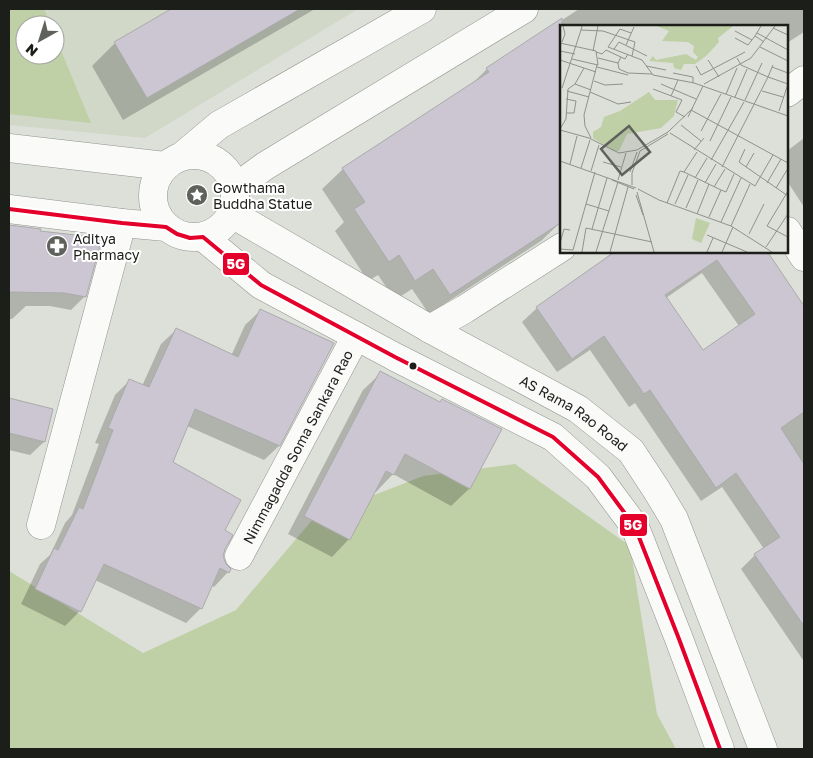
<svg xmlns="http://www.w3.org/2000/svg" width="813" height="758" viewBox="0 0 813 758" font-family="'Golos Text',sans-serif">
<rect width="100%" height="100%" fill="#dce0d8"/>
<!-- built -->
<path fill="#d1d8c8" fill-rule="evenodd" d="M9 9H358L145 138 9 125ZM25 25H55V55H25Z"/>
<!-- green -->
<path fill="#bfcfa6" d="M9 9H44L51 25H25V55H55V36L91 123 9 114Z
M515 464 630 546 657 714 676 749H9V571L143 653 236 610 313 519 423 476Z"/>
<!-- shadow -->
<path fill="#0003" fill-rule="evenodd" d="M174 9H315L123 120 92 66 115 43Z
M579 9H804V32L787 43V26H562V221L541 241 429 314 412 289 395 300 378 275 368 281 335 231 344 222 322 189 343 169 468 88 487 69Z
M804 138V207L787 181V151Z
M9 226 39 230V233L85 296 71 310 50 306H26L12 319H9Z
M615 251H766L804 308 803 660 741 569 755 555 764 549 722 487 701 501 635 403 629 407 590 350 557 372 522 322 537 308ZM702 273 739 326 703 352 666 298Z
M260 311 333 344 279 446 264 460 187 426 171 462 223 531 224 548 222 556 228 572 214 587 211 585 201 608 186 623 95 580 80 611 65 626 21 604 40 564 50 555 65 523 72 515 99 444 95 443 115 395 130 380 142 386 161 344 176 330 231 356 245 325Z
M381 373 439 403 500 430 469 489 451 506 393 474 376 492 374 491 349 539 332 557 288 534 363 390Z
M9 399 51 410 44 442 30 455 9 450Z"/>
<!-- building -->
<path fill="#ccc6d2" stroke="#aaabaa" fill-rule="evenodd" d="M171 9H300L147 98 114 42Z
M562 18V222L450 295 433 269 415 281 399 255 389 262 354 209 365 202 342 168 489 72 486 68Z
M9 225 41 229 40 231 102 238 86 297 64 293 9 292Z
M616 251H767L804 306V412L781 428 804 464V626L754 554 780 537 736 473 716 488 650 390 644 394 604 336 572 359 536 307ZM717 260 755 314 703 350 665 295Z
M260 309 334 343 280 446 195 409 173 462 241 500 225 530 233 535 225 549 223 556 226 564 231 569 229 573 220 568 202 609 104 564 81 612 35 589 54 548 58 550 79 507 83 509 113 430 108 428 129 379 149 387 176 328 238 357Z
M380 371 440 402 442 399 502 429 470 489 405 454 394 475 386 471 350 540 304 516Z
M9 398 53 409 45 442 9 433Z"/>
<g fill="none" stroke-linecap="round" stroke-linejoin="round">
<!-- minor casing -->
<g stroke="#91948e" stroke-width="29">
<g id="minor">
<path d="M787 93 804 80"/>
<path d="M787 231 804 257"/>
<path d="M430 329 465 309 562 247"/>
<path d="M41 525 122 223"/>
<path id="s1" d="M239 556 356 336"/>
</g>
</g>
<!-- tertiary casing -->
<g stroke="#91948e" stroke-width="29">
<g id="tertiary">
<path d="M9 148 165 166"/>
<circle cx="194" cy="196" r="41"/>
<path d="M182 156 219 125 422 9"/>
<path d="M235 188 265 166 524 9"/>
<path d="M9 209 122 223 166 227"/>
<path id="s2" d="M232 214 430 329 578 409 631 451 656 489 674 519 763 749"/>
<path d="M203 237 261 285 395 357 553 437 598 477 635 527 679 639 720 749"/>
</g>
</g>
<!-- minor -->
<use href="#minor" stroke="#fafaf9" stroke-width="28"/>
<!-- tertiary -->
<use href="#tertiary" stroke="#fafaf9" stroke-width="28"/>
<!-- bus-1 casing -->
<g stroke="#fff" stroke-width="8">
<path id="bus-1" d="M9 209 122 223 166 227 177 234 190 238 203 237 261 285 395 357 553 437 598 477 635 527 679 639 720 749"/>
</g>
<!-- bus-1 -->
<use href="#bus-1" stroke="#e4002b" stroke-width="4"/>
</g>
<!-- icons -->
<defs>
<g id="sight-disc" transform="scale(1.125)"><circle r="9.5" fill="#5f625c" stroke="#fff"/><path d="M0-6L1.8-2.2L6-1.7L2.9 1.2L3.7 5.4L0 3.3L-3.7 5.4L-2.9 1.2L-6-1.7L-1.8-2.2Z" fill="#fff"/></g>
<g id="pharmacy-disc" transform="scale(1.125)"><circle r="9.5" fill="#5f625c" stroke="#fff"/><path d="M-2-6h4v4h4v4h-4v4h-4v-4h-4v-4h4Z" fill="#fff"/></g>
</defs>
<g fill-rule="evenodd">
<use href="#sight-disc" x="197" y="195"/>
<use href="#pharmacy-disc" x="57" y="246"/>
</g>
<!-- markers -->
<circle fill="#1c1e19" stroke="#fff" stroke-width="2" cx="413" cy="366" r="4.5"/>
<g text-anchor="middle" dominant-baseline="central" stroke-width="4" stroke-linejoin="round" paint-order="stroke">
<!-- poi labels -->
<g font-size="14" fill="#1c1e19" stroke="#fff" text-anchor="start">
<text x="213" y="187">Gowthama<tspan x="213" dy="16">Buddha Statue</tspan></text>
<text x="73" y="238">Aditya<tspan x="73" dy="16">Pharmacy</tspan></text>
</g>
<!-- street labels -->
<g font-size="14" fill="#1c1e19" stroke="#fff">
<text stroke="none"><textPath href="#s2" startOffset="396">AS Rama Rao Road</textPath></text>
<text stroke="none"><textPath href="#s1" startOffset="124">Nimmagadda Soma Sankara Rao</textPath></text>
</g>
</g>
<!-- overview -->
<g transform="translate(560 25)">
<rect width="228" height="228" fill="#dce0d8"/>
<path d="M97 1H173L158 13 159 17 146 31 135 39H124L121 45 114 43 113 38 89 36 93 31 96 35 126 29 136 35 138 32 133 27 134 21 128 17 102 16 109 6ZM89 67 95 75H118L114 91 101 103 67 109 59 126H53L33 113V107L41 102 44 92 60 86ZM136 193 150 198 141 218 132 214Z" fill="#bfcfa6"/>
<path fill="none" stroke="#8f928c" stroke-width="1" d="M22 1 21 5 43 6 75 17 72 31M201 1 195 11 204 17M213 3 228 10M175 6 192 15M71 8 60 4 48 22 82 35 93 50 134 58 228 91M197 8 228 25M175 13 188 20 195 11M2 17 5 9 3 1M0 18 36 26 38 40 12 34M66 20 74 2M200 22 228 36M54 24 59 17 87 31M0 26 15 29M33 26 38 1M36 27 42 29 46 25 65 34 68 29M38 33 58 38 61 32M0 35 36 47M148 35 159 52M58 38 59 44 68 48 92 49M213 40 208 52 228 59M86 41 106 45M136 41 141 50 185 27M37 42 68 50M212 42 228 48M113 48 133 52V58M34 56 45 60 63 59M15 59 31 65M101 59 136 74M144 59 191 33 215 1M2 63 21 5M93 64 122 75 116 87 125 92M7 66 29 72M202 66 223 72M30 67 58 79 71 77M166 69 177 43M111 71 118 55M175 72 187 44M6 74 16 76 14 88H6M185 75 202 38M131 85 228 138M219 86 228 59M128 92 143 61M121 100 141 116M0 104 6 94 8 64 15 59 24 43M0 105 29 113 59 128 77 125 108 107 133 83M141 106 161 69M110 108 195 161 213 130M31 113 25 101 24 90 37 40M150 116 171 72M185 124 179 137 228 171M134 125 144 113M80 126 108 109M151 135 184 77M0 136 76 163M43 137 61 142M10 139 17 111M162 142 208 52 181 40 177 33M186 142 194 128M21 143 30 115M31 146 39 120M70 147 77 127M124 147 137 127M135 153 147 133M52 155 74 164M58 155 66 128M145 158 156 139M207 158 221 134M72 160V148L80 126M154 162 165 144M216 163 227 145M78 164 99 175 171 201 212 227M161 165 166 167 174 149M228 166 207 201 228 212M77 167 94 227M76 170 83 190M107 178 120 146 124 147 161 165 149 192M26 179 49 186M115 179 128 150M126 183 138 155M137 189 149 159M161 197 181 153M171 201 190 159M32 204 47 153M189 209 204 179M147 210 187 227M0 218 4 204 10 205M206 222 228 189M0 224 13 225 35 147M22 227 26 203 92 217M36 227 58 157M50 227 68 162M147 227 153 213M162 227 173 202"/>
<path fill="#5f625c" fill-opacity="0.15" stroke="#5f625c" stroke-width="2.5" d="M69 101 90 127 62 150 41 124Z"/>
<rect width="228" height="228" fill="none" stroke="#1c1e19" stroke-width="2.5"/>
</g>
<g stroke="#fff" stroke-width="2">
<rect x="222" y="252" width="28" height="24" rx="5" fill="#e4002b"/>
<rect x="619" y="513" width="29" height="24" rx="5" fill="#e4002b"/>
</g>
<g font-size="14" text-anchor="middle" font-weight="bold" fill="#fff">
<text x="236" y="269">5G</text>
<text x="633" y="530">5G</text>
</g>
<!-- border -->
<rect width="813" height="758" fill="none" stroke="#1c1e19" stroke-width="20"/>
<!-- north arrow -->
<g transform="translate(40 40) rotate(219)"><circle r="24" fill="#ffffff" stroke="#a4a5a3"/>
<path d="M0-4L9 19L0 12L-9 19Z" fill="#5f625c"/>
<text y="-8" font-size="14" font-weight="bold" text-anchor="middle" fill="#1c1e19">N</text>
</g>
</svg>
